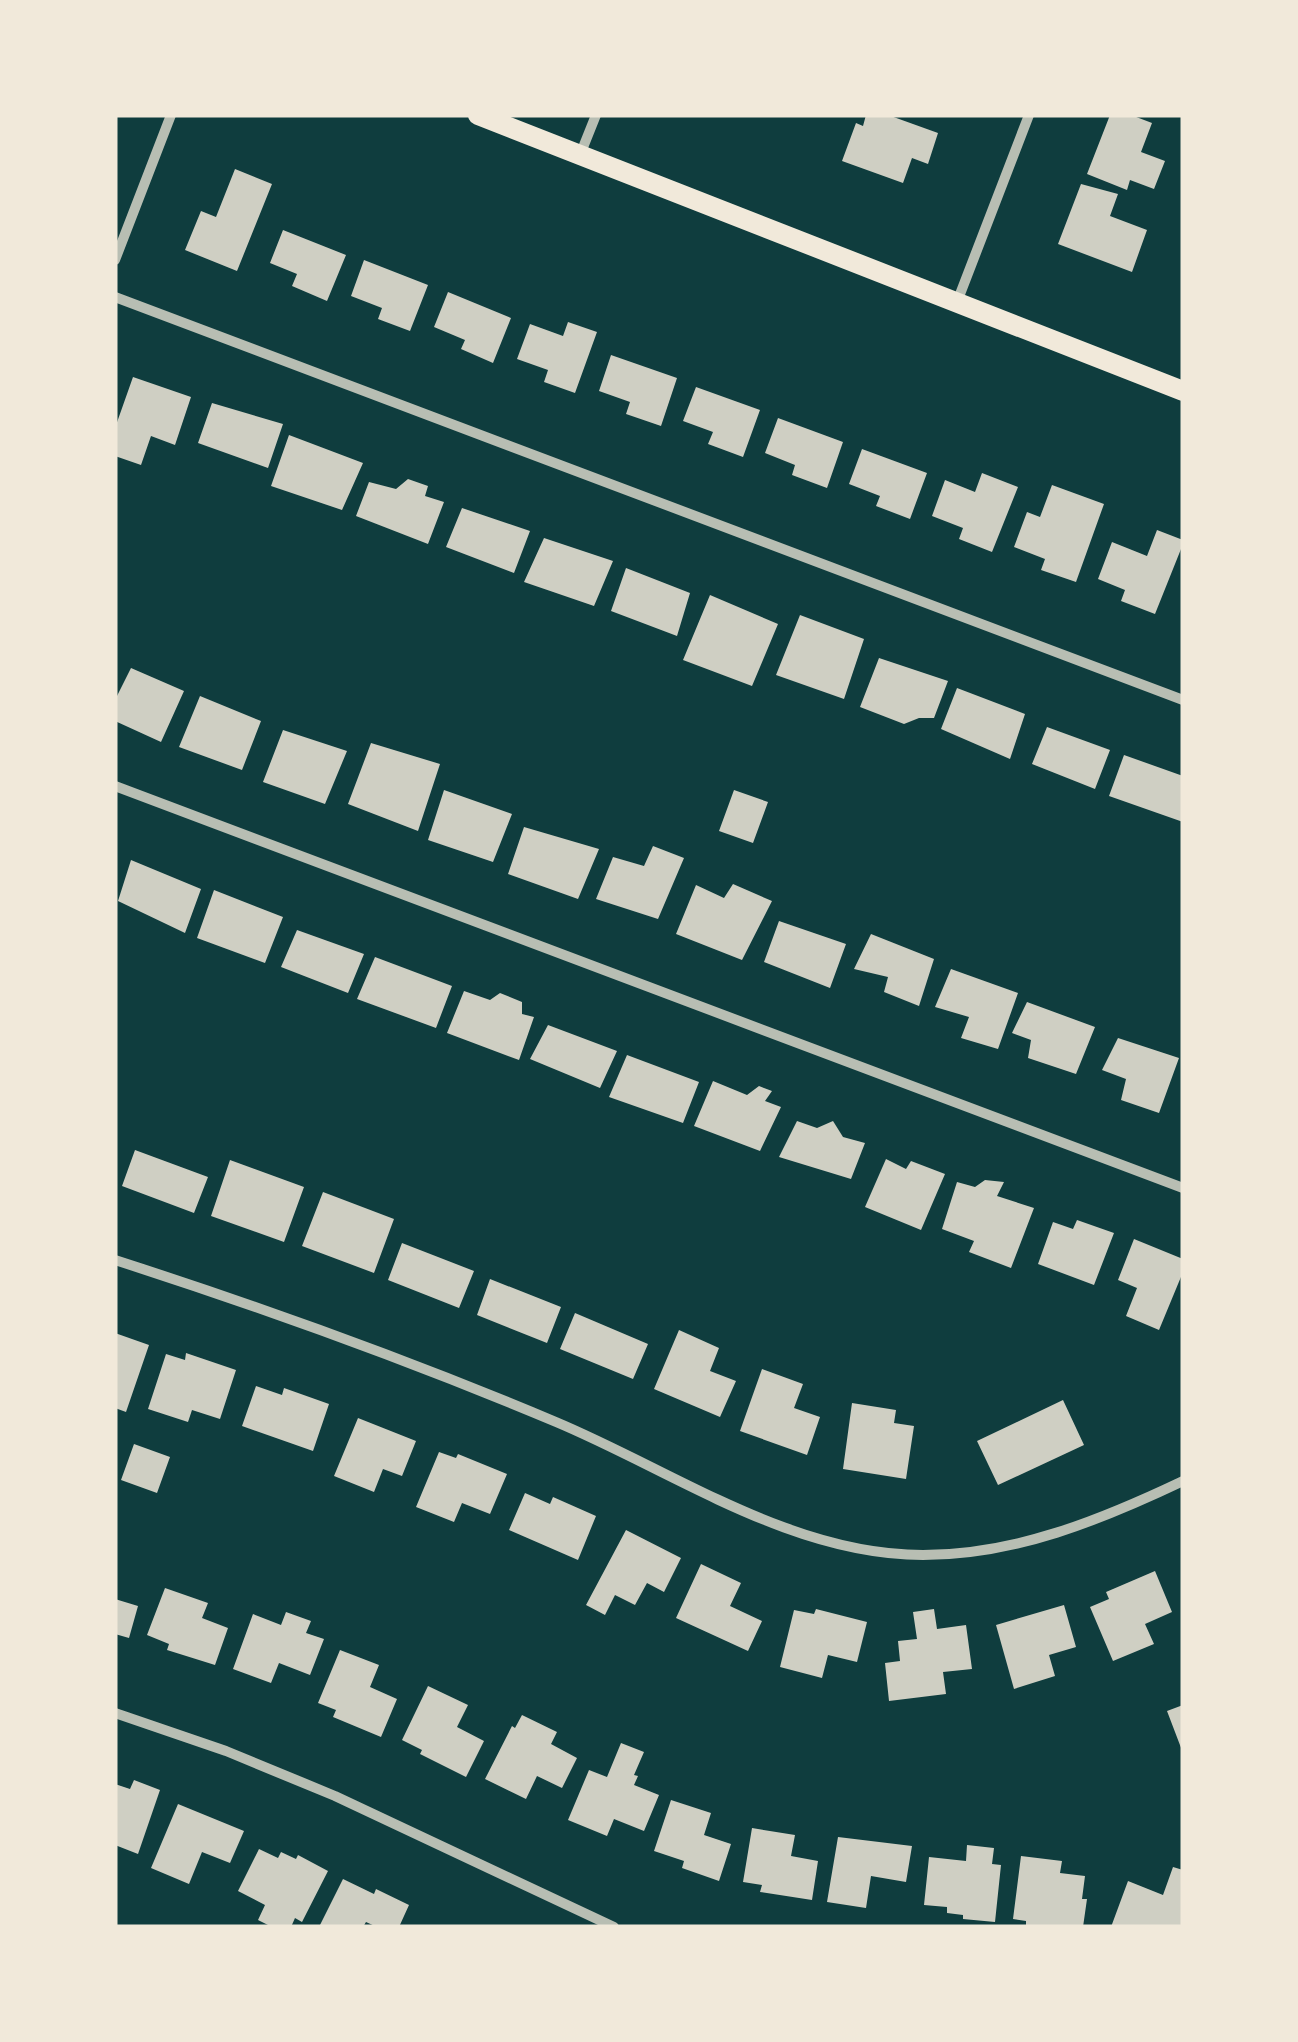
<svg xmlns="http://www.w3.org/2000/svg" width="1298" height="2042" viewBox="0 0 1298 2042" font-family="'Fira Sans Condensed',sans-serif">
<rect width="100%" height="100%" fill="#0f3d3e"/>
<!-- building -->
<path fill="#cfcfc3" d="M866 115H888L938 133 928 164 912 158 903 183 842 161 856 123 863 126Z
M1110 115H1131L1152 123 1141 152 1165 161 1154 189 1130 180 1127 190 1087 174Z
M235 169 272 184 237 271 185 250 201 211 216 217Z
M1081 184 1118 194 1110 216 1147 230 1132 272 1058 244Z
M283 230 346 255 327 301 292 286 297 274 270 263Z
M364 260 428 285 410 331 378 319 382 308 351 296Z
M448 292 511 318 493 363 461 349 465 340 434 327Z
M568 322 597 332 575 393 544 382 548 370 517 359 530 324 563 336Z
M611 355 677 378 661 426 626 414 630 402 599 391Z
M133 377 191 397 175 445 151 436 141 465 115 456V428Z
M696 387 760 410 743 457 708 444 713 432 683 421Z
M212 403 283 424 268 468 198 443Z
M778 418 843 442 827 488 792 475 795 465 765 453Z
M289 435 363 463 342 510 271 486Z
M862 449 927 473 910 519 876 506 880 496 849 484Z
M982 473 1018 487 992 552 959 539 963 528 932 516 945 480 975 492Z
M408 479 428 486 425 496 444 502 428 544 356 516 369 482 396 489Z
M1052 485 1104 504 1076 582 1041 570 1045 559 1014 547 1027 512 1040 517Z
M462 508 530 531 514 573 446 547Z
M1157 530 1183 540V544L1155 614 1121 601 1125 590 1098 579 1112 542 1147 556Z
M544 538 613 561 594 606 524 582Z
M626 568 690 593 677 636 611 611Z
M710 595 778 624 752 686 683 660Z
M800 615 864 639 844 699 776 675Z
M879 658 948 681 934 718H919L904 724 860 707Z
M131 668 184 691 161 742 115 721V700Z
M957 688 1025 714 1010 759 941 729Z
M200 696 261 721 242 770 179 747Z
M1047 727 1110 750 1095 789 1032 764Z
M283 730 347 751 325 804 263 782Z
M371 743 440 764 418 831 348 804Z
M1124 755 1183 776V822L1109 796Z
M444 790 512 814 493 862 428 840Z
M734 790 768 802 753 843 719 831Z
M524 827 599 849 578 899 508 874Z
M653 846 684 858 658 919 596 899 613 857 644 866Z
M131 860 201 889 185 933 118 901Z
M733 884 772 901 742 960 676 934 696 885 724 898Z
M214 890 283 917 265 963 197 938Z
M779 921 846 944 830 988 764 962Z
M297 930 364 954 348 993 281 967Z
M871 934 934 959 919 1006 884 992 888 977 854 969Z
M375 957 452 986 436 1028 357 999Z
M951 969 1018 993 998 1049 961 1038 969 1017 935 1007Z
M464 991 490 1000 500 993 522 1002V1014L534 1017 519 1060 447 1033Z
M1027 1002 1095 1027 1076 1074 1028 1058 1031 1040 1012 1033Z
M548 1025 617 1051 600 1088 530 1059Z
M1118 1038 1179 1058 1159 1113 1121 1100 1126 1079 1102 1070Z
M627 1055 699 1082 683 1123 609 1097Z
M713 1081 747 1095 759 1086 772 1091 765 1101 781 1107 760 1151 694 1126Z
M797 1121 817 1128 833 1121 843 1137 865 1143 851 1179 779 1157Z
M135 1150 208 1177 194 1213 122 1186Z
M886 1159 906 1169 911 1161 945 1174 921 1230 865 1207Z
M230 1160 304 1187 284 1242 211 1216Z
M985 1180 1004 1182 997 1196 1034 1208 1011 1268 969 1252 974 1241 942 1229 957 1182 975 1187Z
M323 1192 394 1219 374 1273 302 1246Z
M1077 1220 1114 1233 1094 1285 1038 1264 1053 1222 1073 1229Z
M1134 1239 1183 1259V1272L1159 1330 1126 1316 1137 1288 1118 1280Z
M402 1243 474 1271 459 1308 388 1280Z
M490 1279 561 1307 547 1343 477 1315Z
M575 1313 648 1344 633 1379 560 1349Z
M679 1330 719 1348 710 1371 736 1381 720 1417 654 1389Z
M115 1333 149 1345 126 1412 115 1408Z
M186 1353 236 1370 220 1419 192 1410 188 1422 148 1409 166 1354 185 1360Z
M762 1369 803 1384 794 1408 820 1417 807 1455 740 1431Z
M256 1386 282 1395 284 1388 329 1404 313 1451 242 1426Z
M1063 1400 1084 1445 998 1485 977 1441Z
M852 1403 896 1410 894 1423 914 1426 906 1479 843 1469Z
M358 1418 416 1441 402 1476 383 1469 374 1492 334 1476Z
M134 1444 170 1457 157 1493 121 1480Z
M439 1452 456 1458 458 1454 507 1474 490 1514 462 1503 454 1522 416 1507Z
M525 1493 550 1504 553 1497 596 1516 578 1560 509 1530Z
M626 1530 681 1558 664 1592 647 1583 635 1605 615 1595 605 1615 586 1605Z
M701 1564 741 1583 730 1606 762 1621 748 1651 676 1618Z
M1155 1571 1172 1612 1145 1624 1154 1644 1113 1661 1090 1607 1109 1599 1106 1592Z
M165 1588 208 1603 202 1618 228 1628 215 1665 167 1650 169 1644 147 1635Z
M115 1599 138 1606 129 1638 115 1634Z
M1064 1605 1076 1647 1049 1655 1055 1676 1014 1689 996 1625Z
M816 1609 867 1622 857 1662 828 1655 822 1678 780 1667 794 1610 814 1614Z
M934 1609 937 1629 966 1625 972 1669 943 1672 946 1694 889 1701 885 1663 900 1661 898 1641 917 1639 913 1612Z
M286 1612 311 1621 306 1633 324 1639 310 1675 279 1663 271 1683 233 1669 253 1614 281 1625Z
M340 1650 379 1665 370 1687 397 1699 381 1737 333 1717 336 1710 318 1703Z
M428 1686 468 1705 457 1727 484 1741 466 1777 420 1754 422 1750 402 1740Z
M1183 1705V1753L1167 1711Z
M522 1715 557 1732 551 1744 577 1758 562 1788 537 1776 526 1799 485 1779 512 1726 515 1728Z
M621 1743 644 1752 634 1775 638 1776 634 1785 659 1795 644 1831 614 1819 607 1836 568 1820 589 1770 607 1777Z
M134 1780 160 1790 138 1854 115 1845V1784L130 1789Z
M671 1800 711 1813 704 1835 731 1844 719 1881 682 1868 684 1861 654 1851Z
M178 1804 244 1831 230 1863 202 1852 189 1884 151 1868Z
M752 1828 795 1835 791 1856 818 1861 812 1900 760 1892 762 1885 743 1882Z
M838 1837 912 1846 906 1882 871 1876 866 1908 827 1902Z
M967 1845 994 1848 992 1864 1001 1865 995 1922 963 1919V1915L947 1913V1907L924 1905 929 1857 966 1861Z
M259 1849 278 1858 281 1852 296 1859 298 1855 328 1871 302 1922 295 1918 291 1927H272L258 1920 265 1905 238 1891Z
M1021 1856 1062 1861 1060 1873 1085 1876 1082 1899H1087L1083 1927H1026V1921L1013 1919Z
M1173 1867 1183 1870V1927H1111L1128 1881 1163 1895Z
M343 1879 374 1894 376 1889 409 1905 399 1927H377L366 1922 363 1927H319Z"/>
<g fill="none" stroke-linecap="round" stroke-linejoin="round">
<!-- minor -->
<path stroke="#b8beb3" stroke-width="10" d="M580 155 596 115
M115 260 171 115
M115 297 1183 700
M957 302 1029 115
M115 786 1183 1188
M115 1260C264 1308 411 1361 556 1422 673 1471 791 1555 923 1555 1015 1555 1101 1520 1183 1481
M115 1713 226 1751 335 1796 614 1927"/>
<!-- secondary -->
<path stroke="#f1e9da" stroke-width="20" d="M478 115 1183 391"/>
</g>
<!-- border -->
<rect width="1298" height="2042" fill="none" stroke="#f1e9da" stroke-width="235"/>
</svg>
